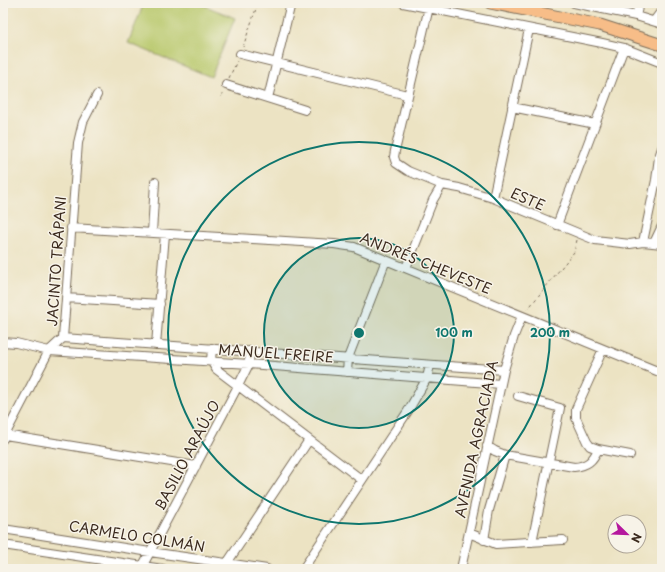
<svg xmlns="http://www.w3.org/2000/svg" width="665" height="572" viewBox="0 0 665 572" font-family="'Playpen Sans',sans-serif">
<rect width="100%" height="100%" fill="#f7f3e8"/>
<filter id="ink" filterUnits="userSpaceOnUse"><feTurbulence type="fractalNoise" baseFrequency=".025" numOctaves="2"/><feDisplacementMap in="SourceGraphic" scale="8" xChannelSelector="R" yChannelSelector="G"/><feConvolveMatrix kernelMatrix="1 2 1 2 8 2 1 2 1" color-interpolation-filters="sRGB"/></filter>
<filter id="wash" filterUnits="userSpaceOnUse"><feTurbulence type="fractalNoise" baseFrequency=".012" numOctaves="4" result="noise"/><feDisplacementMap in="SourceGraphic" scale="16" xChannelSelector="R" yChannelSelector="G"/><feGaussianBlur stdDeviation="0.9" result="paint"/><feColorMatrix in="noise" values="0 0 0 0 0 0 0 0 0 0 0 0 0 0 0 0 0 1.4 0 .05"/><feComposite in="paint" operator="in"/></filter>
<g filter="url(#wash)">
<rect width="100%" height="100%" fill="#ece3c3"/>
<!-- green -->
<path fill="#b8c86a" stroke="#7a7944" d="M144 3H198L235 18 211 77 128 43Z"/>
</g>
<g filter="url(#ink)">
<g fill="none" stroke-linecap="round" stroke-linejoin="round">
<!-- minor casing -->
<g stroke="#796b58" stroke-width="10">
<path id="minor" d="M403 3 602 43 624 48 662 63
M430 3 395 151 394 157 396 163 408 171 442 185 459 188 493 198 595 240 630 244 643 242 662 244
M574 3 636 16 662 24
M636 16 639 3
M654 21 660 13 662 14
M240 54 407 95
M226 85 305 110
M268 98 291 3
M512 107 595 124
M493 198 529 29
M557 225 624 48
M71 228 334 244 354 247 662 373
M152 233 155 182
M643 242 656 180 659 157 662 148
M654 243 662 226
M406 268 433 200 442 185
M66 298 160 304
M63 338 504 370
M3 342 16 343 49 351 249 364 501 384
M156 345 165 234
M212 348 211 361 216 369 362 480
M603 349 576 409V418L587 442 590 446 598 449 630 455
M347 372 348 358 386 260
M518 396 560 408 532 542
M5 435 196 466
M3 439 49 351 63 338 78 143 83 122 97 95
M487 446 495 451 505 455 574 467C587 466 593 461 598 449
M3 529 150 552 267 569
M469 533 496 544 563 540
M484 540 489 510 505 455
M3 545 163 569
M227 563 309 440
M141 569 238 386 249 364 250 351
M303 569 408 411 427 378 430 365
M461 569 504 370 514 336 522 316"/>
</g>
<!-- highway casing -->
<g stroke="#796b58" stroke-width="13">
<path id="highway" d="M490 3 600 25 662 45"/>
</g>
<!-- path -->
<path stroke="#796b58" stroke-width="1" stroke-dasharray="3 3" stroke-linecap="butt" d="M243 47 258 3
M229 78 237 61
M221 97 223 92
M527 310 574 252 577 240"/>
<!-- minor -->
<use href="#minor" stroke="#fff" stroke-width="8"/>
<!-- highway -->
<use href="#highway" stroke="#f7bd88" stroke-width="11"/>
</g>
</g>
<!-- distance rings -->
<circle cx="359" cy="333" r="95" fill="#0f766e" fill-opacity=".12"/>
<g fill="none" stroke="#0f766e" stroke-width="2">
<circle cx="359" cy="333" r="95"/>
<circle cx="359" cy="333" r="191"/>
</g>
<g text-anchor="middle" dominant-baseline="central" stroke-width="3" stroke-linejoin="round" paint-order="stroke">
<!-- street labels -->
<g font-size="14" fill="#3b2a1e" stroke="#f7f3e8">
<text transform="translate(528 199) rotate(23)">ESTE</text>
<text transform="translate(56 261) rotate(-86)">JACINTO TRÁPANI</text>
<text transform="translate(426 263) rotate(22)">ANDRÉS CHEVESTE</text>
<text transform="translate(276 353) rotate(4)">MANUEL FREIRE</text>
<text transform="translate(476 439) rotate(-78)">AVENIDA AGRACIADA</text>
<text transform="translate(187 455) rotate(-62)">BASILIO ARAÚJO</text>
<text transform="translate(137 536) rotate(9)">CARMELO COLMÁN</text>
</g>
</g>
<circle cx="359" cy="333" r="6" fill="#0f766e" stroke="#f7f3e8" stroke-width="2"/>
<g font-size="12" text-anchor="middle" font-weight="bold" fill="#0f766e" stroke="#f7f3e8" stroke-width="3" stroke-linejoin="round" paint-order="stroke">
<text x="454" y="337">100 m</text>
<text x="550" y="337">200 m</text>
</g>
<!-- margin -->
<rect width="665" height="572" fill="none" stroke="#f7f3e8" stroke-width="16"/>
<!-- north arrow -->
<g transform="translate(627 534) rotate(113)"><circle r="19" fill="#f7f3e8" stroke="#aca397"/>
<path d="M0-3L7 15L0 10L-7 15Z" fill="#b5179e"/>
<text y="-6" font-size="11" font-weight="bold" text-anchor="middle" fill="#3b2a1e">N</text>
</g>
</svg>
